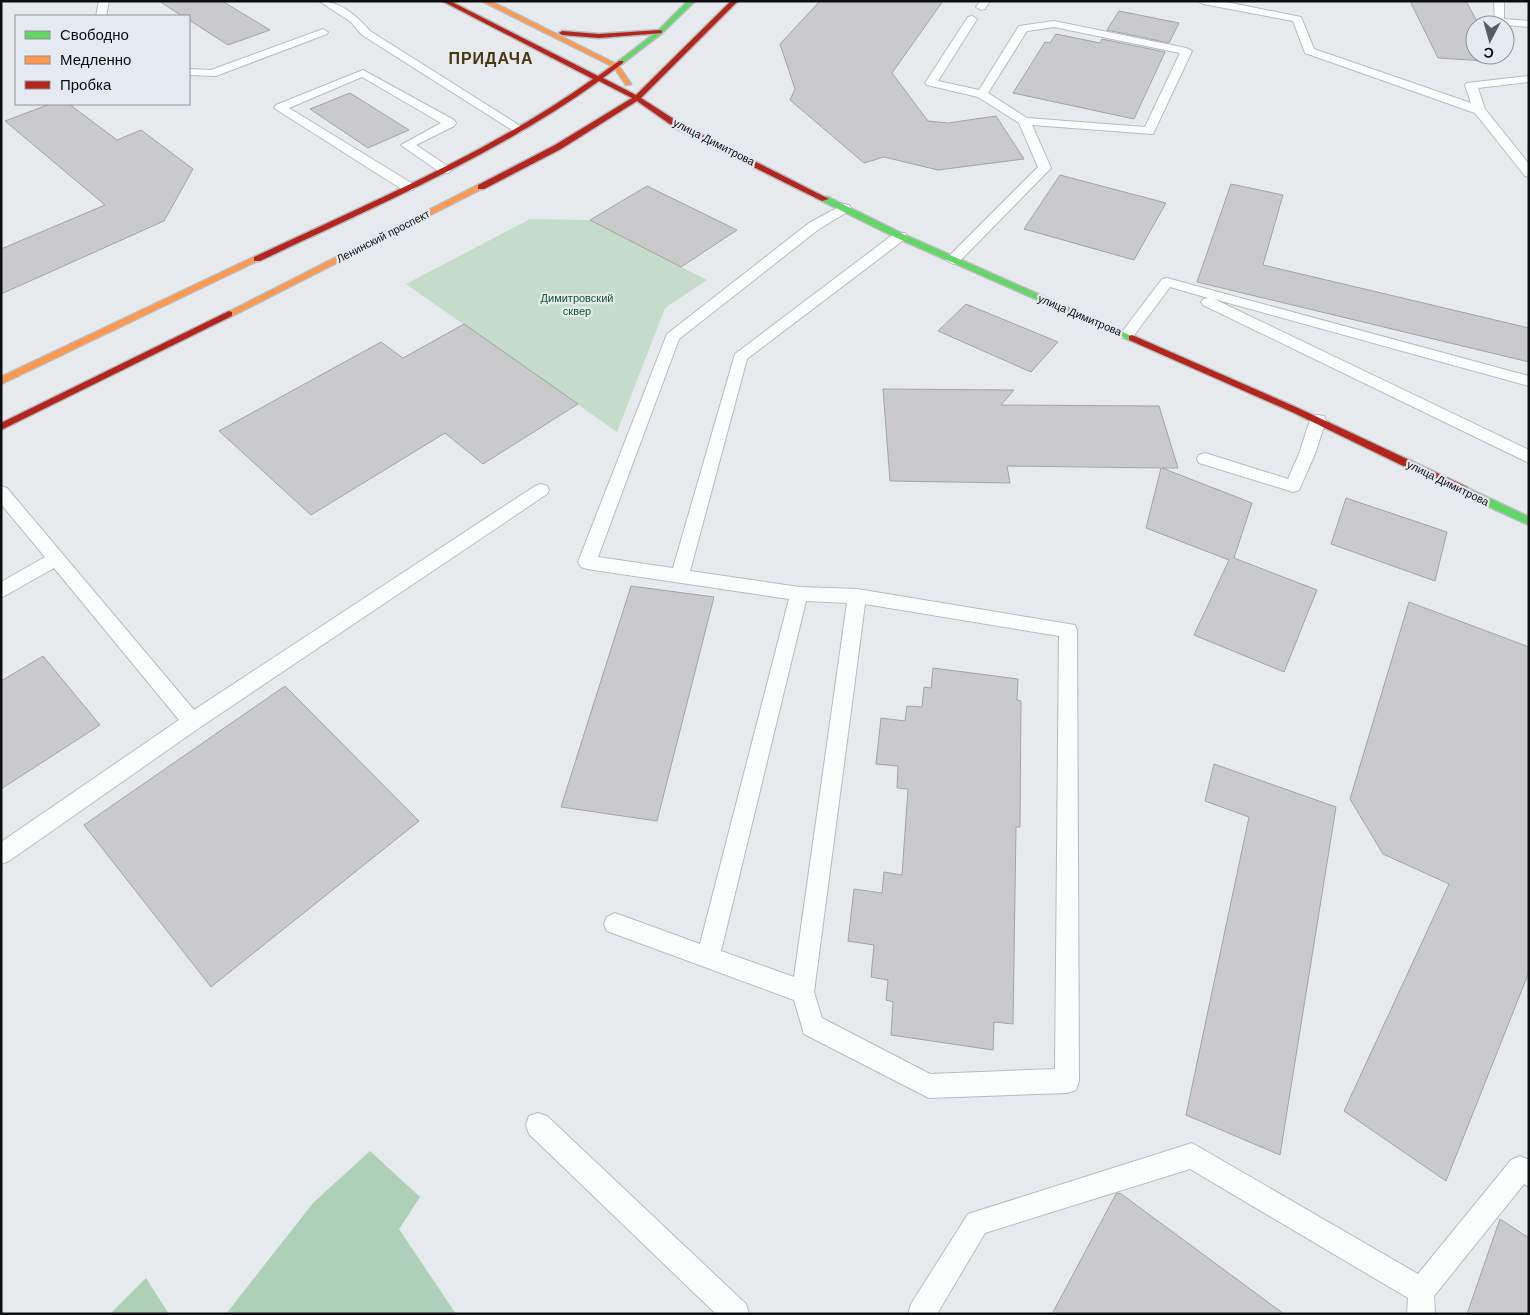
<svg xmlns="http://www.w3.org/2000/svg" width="1530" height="1315" viewBox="0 0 1530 1315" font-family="Helvetica,sans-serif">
<rect width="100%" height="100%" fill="#e7eaed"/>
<!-- green -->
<path fill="#c5dccb" d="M530 219 590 220 707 280 665 308 617 432 406 284Z"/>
<!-- forest -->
<path fill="#acd1b6" d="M370 1151 420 1197 399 1229 456 1314H226L313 1203Z
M146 1278 169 1314H110Z"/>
<!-- building -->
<path fill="#cacacd" stroke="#a3a4a6" d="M159 1H222L270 30 228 45 189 20V16H182Z
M820 1H943L892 73 928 121 948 123 996 116 1024 159 938 170 884 157 864 163 790 100 795 89 780 44Z
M1410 1H1466L1479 25H1475V55H1496L1500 62 1438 58Z
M1119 11 1179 23 1169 43 1107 30Z
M1056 34 1100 43 1102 39 1165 52 1134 119 1013 93 1045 42 1050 43Z
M350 93 409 130 368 148 310 109Z
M50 104H69L117 140 141 130 193 169 164 221 1 294V249L105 205 5 121Z
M1060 175 1166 203 1134 260 1024 229Z
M1231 184 1283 195 1263 265 1529 328V362L1197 282Z
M647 186 737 230 681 267 590 220Z
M966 304 1058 342 1031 372 938 331Z
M464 324 578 404 483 464 445 433 311 515 219 431 381 342 403 358Z
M883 389 1014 390 1001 405 1159 406 1178 468H1162L1252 503 1234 558 1317 590 1284 672 1194 635 1229 560 1146 528 1161 468 1007 466 1010 483 890 481Z
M1346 498 1447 532 1435 581 1331 544Z
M631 586 714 597 657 821 561 807Z
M1409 602 1529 647V972L1446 1181 1344 1111 1449 884 1383 854 1350 799Z
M43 656 100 725 1 789V681Z
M933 668 1018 679 1017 700 1021 701 1020 827H1016L1013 1024 994 1022 993 1050 891 1035 893 1002 886 1000 888 980 871 977 874 945 848 941 854 889 882 893 884 872 902 875 908 789 897 788 898 766 876 764 881 718 905 721 907 706 922 707 924 687 931 688Z
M285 686 419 821 211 987 84 825Z
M1214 764 1336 807 1280 1155 1186 1115 1249 817 1205 801Z
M1120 1193 1284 1314H1052L1116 1194Z
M1500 1219 1529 1238V1314H1467Z"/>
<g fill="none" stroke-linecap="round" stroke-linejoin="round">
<!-- lane casing -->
<g stroke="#b9bcbe" stroke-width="2">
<path id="lane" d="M99 1H109L106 16H96Z
M319 1C340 1 356 15 370 31L525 129 519 133 515 132 362 35 351 22Z
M980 1H990L985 9 981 10 976 7Z
M1198 1H1221L1301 17 1314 49 1471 103 1465 85 1467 83 1529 76V82L1478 88 1485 109 1529 164V177L1525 176 1475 113 1305 53 1293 21 1203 4Z
M1494 1H1504V19L1529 21V27L1495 24Z
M972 16 977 19 938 81 979 90 1019 26 1054 21 1186 48 1192 51 1153 134 1032 125 1051 168 958 263 953 264 946 260 948 257 1038 167 1019 123 978 97 927 85 925 83 968 17ZM1054 27 1180 53 1145 127 1027 118 988 93 1027 31Z
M323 29 328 32 327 34 216 76 189 75V69L211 70Z
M363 70 454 120 456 123 454 126 416 145 449 167 451 170 449 173H441L401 145 441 123 362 77 289 108 413 184 414 187 413 190H403L274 108 276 105Z
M844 204 849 205 851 208 849 211 819 229 679 339 598 557 673 568 735 354 895 233H905L907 236 905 239 747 359 690 571 799 587 857 589 1075 625 1077 630 1079 1081 1076 1090 1067 1093 929 1098 804 1034 794 1000 607 931 604 924 607 917 615 913 700 944 789 599 587 569 581 567 578 562 667 334 809 223ZM806 601 847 603 794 977 721 951ZM865 604 1059 636 1055 1069 930 1074 822 1018 814 992Z
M1167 278 1529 376V386L1214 299 1529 450V463L1203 305 1201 302 1203 299 1208 298 1170 287 1132 338H1122L1120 335 1122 332 1162 279Z
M1318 415 1324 416 1326 420 1315 454 1299 490 1293 492 1287 490 1199 463 1197 459 1199 455 1205 453 1288 479 1299 454 1310 420 1312 416Z
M541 484 547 486 549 490 547 494 199 728 9 861 1 864V842L179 720 54 568 1 598V582L45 557 1 504V486L7 488 194 710 535 486Z
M538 1113 547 1116 746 1304 749 1314H716L529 1134 526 1125 529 1116Z
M1192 1143 1418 1274 1511 1160 1520 1156 1529 1160V1187L1524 1184 1434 1296 1435 1314H1407L1408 1298 1190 1169 985 1233 937 1314H908L911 1304 968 1214Z"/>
</g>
<!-- fast casing -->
<g stroke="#b9bcbe" stroke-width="3">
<path id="fast" d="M688 1H695L662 33 623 63H619V61L658 31Z
M822 197H828L903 234 1136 338 1135 340H1129L897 238 822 201Z
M1463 486 1529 517V525L1459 493 1458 490Z"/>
</g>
<!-- slow casing -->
<g stroke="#b9bcbe" stroke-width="3">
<path id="slow" d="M482 1H490L618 65 631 84 626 85 614 67Z
M478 185 485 187 232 316H226L225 314Z
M254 257 261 259 1 384V377Z"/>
</g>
<!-- jam casing -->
<g stroke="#b9bcbe" stroke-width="3">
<path id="jam" d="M442 1H450L598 76 619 61H623V63L603 78 636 95 731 1H738L641 98 683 125 829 199 822 201 677 129 637 101 561 149 484 189H478V185L555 145 632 98 599 81C495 156 375 206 260 261H254V257C369 203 489 153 593 79Z
M660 30 662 31V33L599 38 562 35 559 33 562 31 599 34Z
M229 311 232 312V316L1 430V423Z
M1132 335 1298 408 1467 487 1468 490 1463 494 1459 493 1292 412 1129 340V336Z"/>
</g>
<!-- lane -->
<use href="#lane" fill="#fbfcfc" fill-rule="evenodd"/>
<!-- fast -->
<use href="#fast" fill="#63d668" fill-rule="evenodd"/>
<!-- slow -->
<use href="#slow" fill="#ff974d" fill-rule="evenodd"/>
<!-- jam -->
<use href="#jam" fill="#b3261e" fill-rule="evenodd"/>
</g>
<g text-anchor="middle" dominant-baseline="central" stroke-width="4.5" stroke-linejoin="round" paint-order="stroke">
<!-- far-street labels -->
<g font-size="11" fill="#0c0e0f" stroke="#e4eaf0">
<text transform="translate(714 142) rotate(27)">улица Димитрова</text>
<text transform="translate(383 236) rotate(-27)">Ленинский проспект</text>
<text transform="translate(1080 315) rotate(23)">улица Димитрова</text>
<text transform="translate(1448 483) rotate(26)">улица Димитрова</text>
</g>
<!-- far-park labels -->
<g font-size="11" fill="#0f5b2a" stroke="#e4eaf0">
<text x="577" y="298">Димитровский<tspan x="577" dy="13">сквер</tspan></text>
</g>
<!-- far-district labels -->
<g font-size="16" font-weight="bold" letter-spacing="1" fill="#47370f" stroke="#e4eaf0">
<text x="491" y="58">ПРИДАЧА</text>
</g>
</g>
<!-- border -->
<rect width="1530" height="1315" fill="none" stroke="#0c0e0f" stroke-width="5"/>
<!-- legend -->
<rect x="15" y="15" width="175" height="90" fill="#e4eaf0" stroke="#8e9296"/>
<rect x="25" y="31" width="25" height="8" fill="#63d668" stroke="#8e9296"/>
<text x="60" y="40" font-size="15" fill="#0c0e0f">Свободно</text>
<rect x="25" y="56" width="25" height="8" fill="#ff974d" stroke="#8e9296"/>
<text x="60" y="65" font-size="15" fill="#0c0e0f">Медленно</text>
<rect x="25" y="81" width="25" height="8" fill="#b3261e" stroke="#8e9296"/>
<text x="60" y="90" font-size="15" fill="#0c0e0f">Пробка</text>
<!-- north arrow -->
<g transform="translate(1490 40) rotate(186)"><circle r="24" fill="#e4eaf0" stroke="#8e9296"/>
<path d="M0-4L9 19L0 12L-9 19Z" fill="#595b5d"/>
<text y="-8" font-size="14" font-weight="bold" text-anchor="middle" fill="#0c0e0f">С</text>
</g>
</svg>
